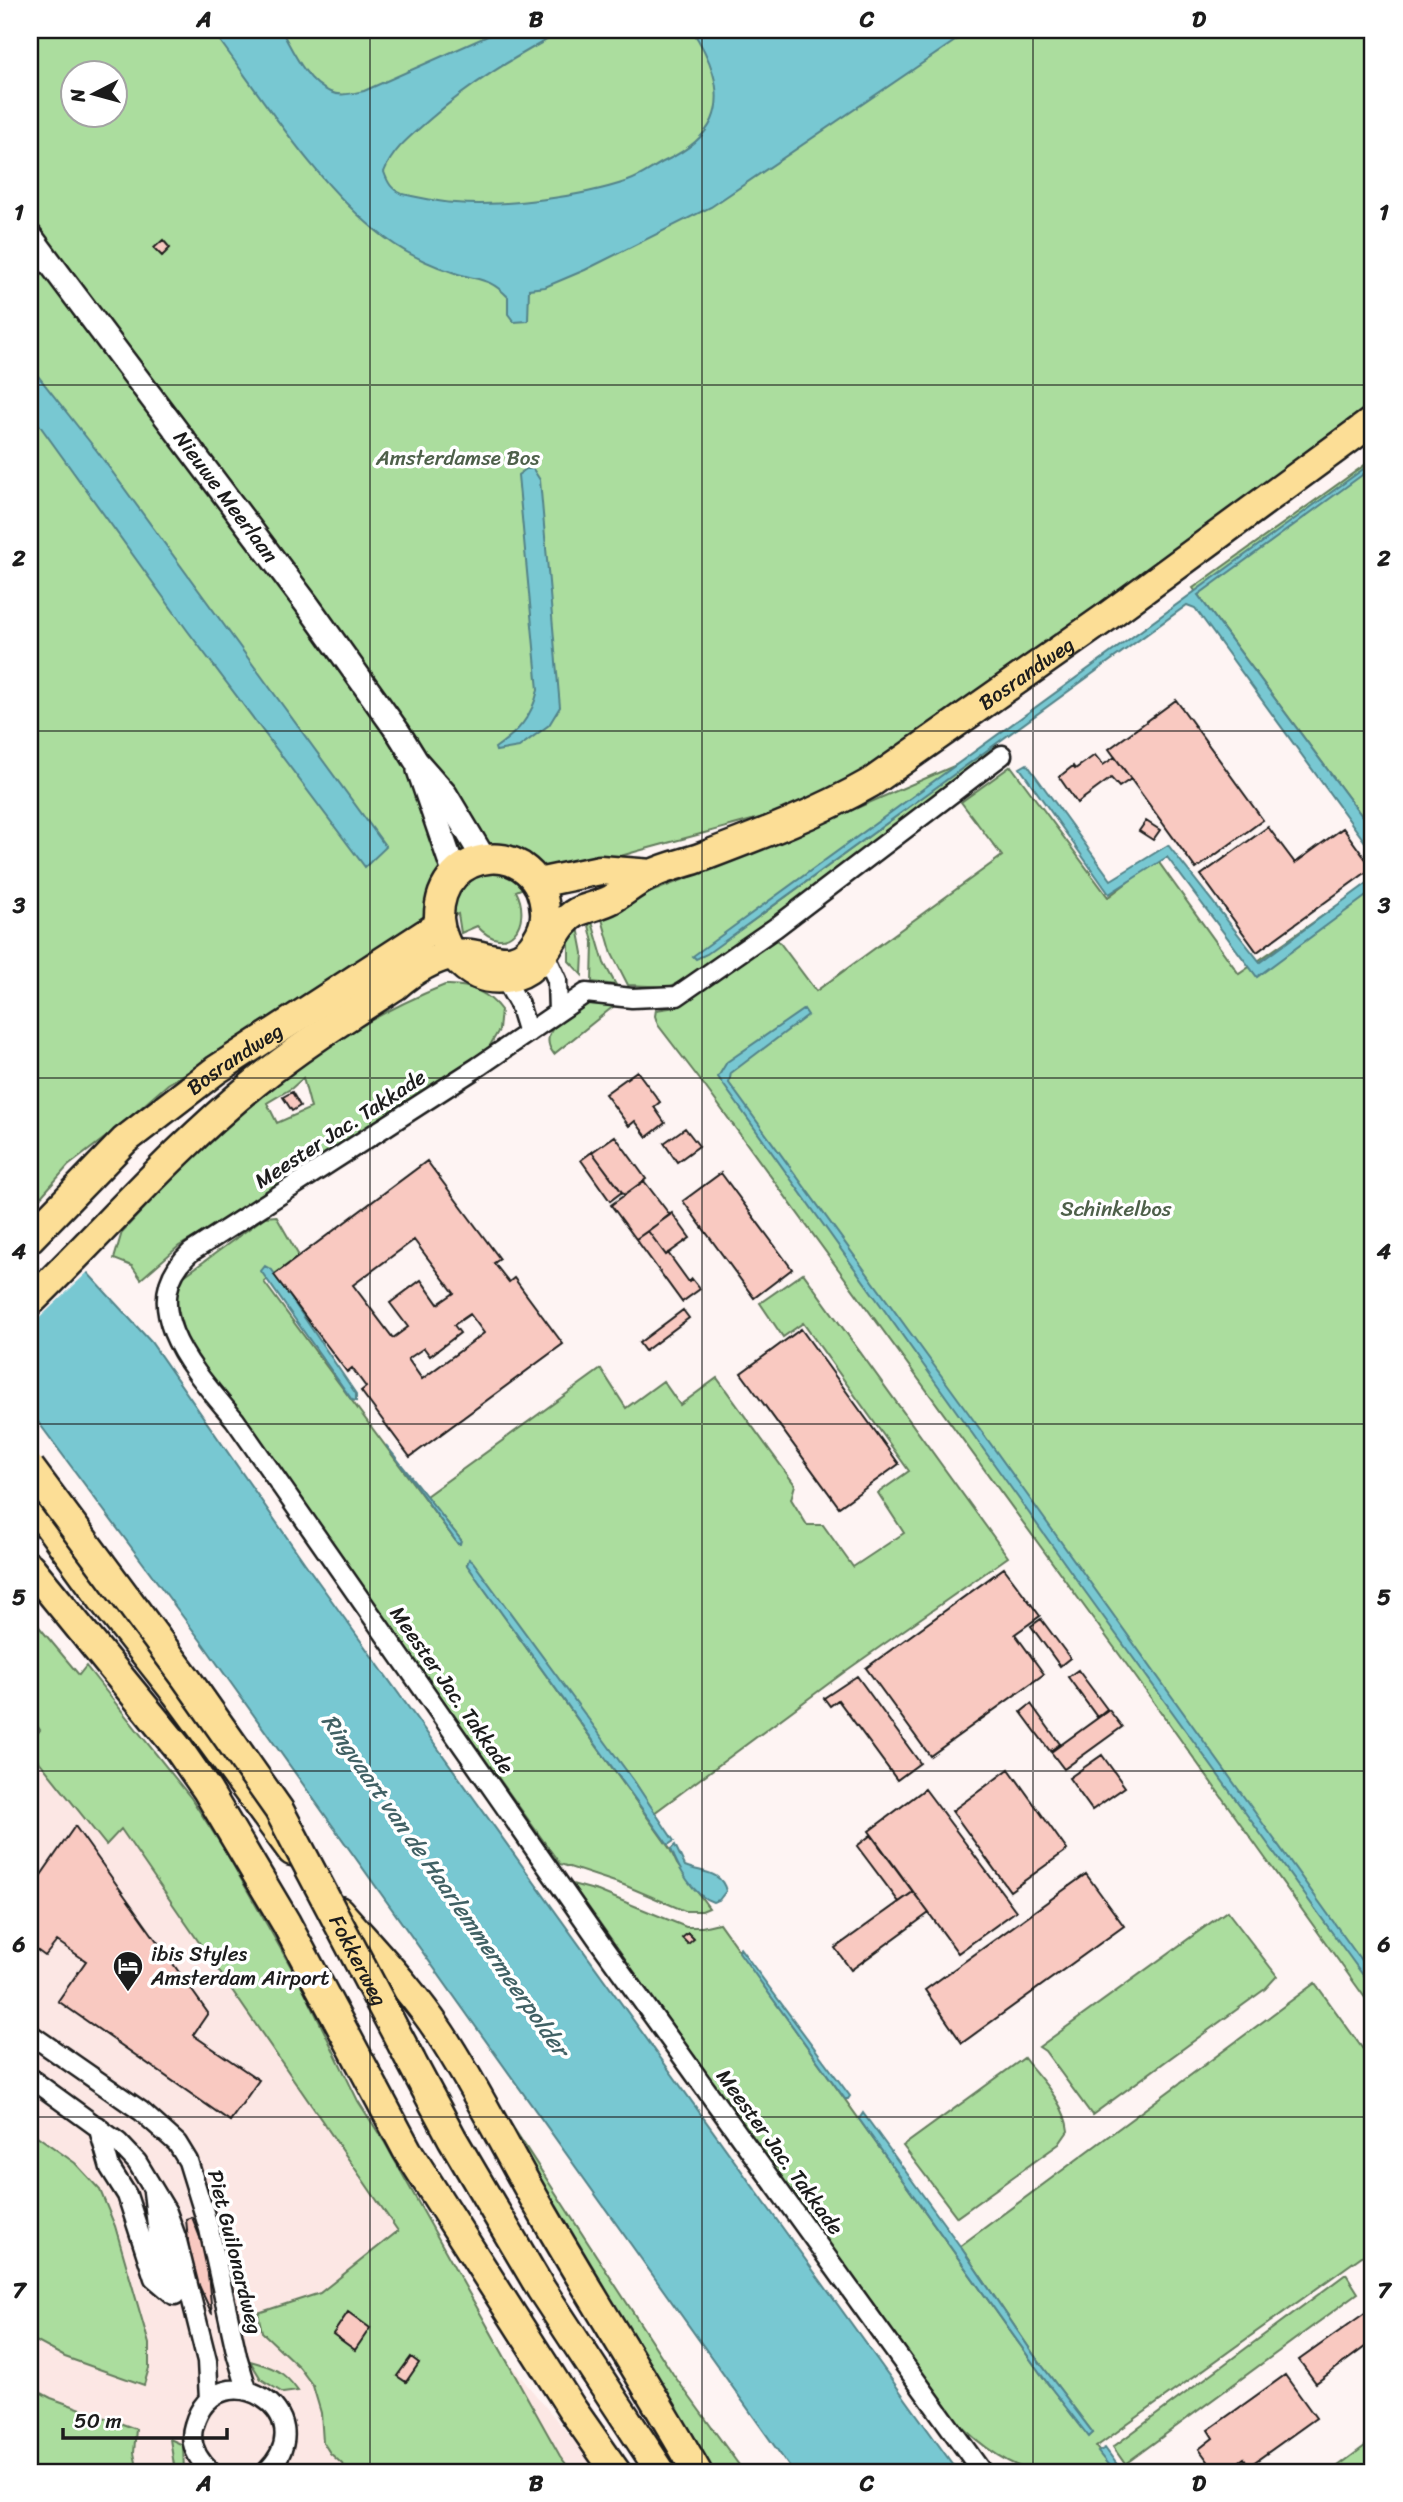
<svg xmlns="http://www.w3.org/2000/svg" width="1403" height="2502" viewBox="0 0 1403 2502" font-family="Sriracha,sans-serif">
<rect width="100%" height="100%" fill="#fef4f3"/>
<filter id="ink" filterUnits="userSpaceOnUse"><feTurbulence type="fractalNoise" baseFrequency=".0143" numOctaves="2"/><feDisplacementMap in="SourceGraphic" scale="14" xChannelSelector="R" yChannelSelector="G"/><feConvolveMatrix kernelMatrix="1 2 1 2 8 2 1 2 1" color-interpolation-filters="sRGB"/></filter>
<g filter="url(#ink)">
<!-- built -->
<path fill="#fce7e4" d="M30 1652 463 2308 600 2472H30Z"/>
<!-- green -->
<path fill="#abdd9e" stroke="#647c5d" stroke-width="2" fill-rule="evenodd" d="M30 30H1373V402L1305 452 951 725 848 794 638 851 554 875 516 891C533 923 507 959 477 926L461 933 458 914 429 926 168 1084 119 1127 68 1166 30 1209ZM74 74H116V116H74Z
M1373 459V831L1193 588Z
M995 744 1002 750 757 930 688 978 669 987 628 985 612 954 600 912 769 846 961 763 747 925Z
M1011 766 1108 897 1157 860 1239 974 1373 881V2009L1135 1676 704 1085 658 1025 655 1016 656 1010 676 1007 767 939 769 941 776 940 780 943 816 991 1002 856 961 802Z
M590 915 604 963 616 985 592 982 593 942 587 917Z
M578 927 583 953 582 975 569 961V942Z
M445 985C468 984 487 991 501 1010L499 1030 489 1047 352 1145 179 1246 141 1279 132 1266 114 1259 122 1232C161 1191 199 1148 242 1111 299 1061 374 1013 445 985ZM303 1078 311 1108 277 1123 267 1103 292 1088Z
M586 1003 614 1006 554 1054C535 1031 569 1015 586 1003Z
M276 1216 299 1256 264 1282 458 1544 461 1540 426 1496 601 1369 626 1408 663 1381 680 1405 717 1378 795 1485 791 1499 807 1525H823L853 1567 904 1533 878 1493 909 1471 803 1323 783 1337 760 1303 803 1273 1008 1557 847 1670 654 1813 634 1781 466 1563 670 1849 677 1864 709 1908 702 1911H685L624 1885 560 1864 186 1341 176 1301 180 1279 265 1217Z
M30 1616 79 1675 86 1666 191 1798 224 1849 303 1988 358 2101 385 2143 560 2456 572 2472H351L330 2453 323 2442 321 2413 313 2386 299 2367 262 2332 258 2313 320 2293 398 2231 121 1829 106 1845 30 1750V1743L40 1730 30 1716Z
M572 1884 598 1891 686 1927H702L719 1923 1048 2384 1089 2436 1093 2433 1034 2355 960 2246 1315 1983 1373 2063V2248L1096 2447 1114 2472C1090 2472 1060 2476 1038 2472 1003 2466 967 2434 945 2409Z
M1227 1911 1277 1976 1265 1989 1092 2115 1045 2051 1039 2047Z
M1024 2058C1041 2080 1065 2102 1068 2131L1059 2144 957 2217 903 2146Z
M496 2101 673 2374 744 2472H706L523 2167Z
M30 2131 75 2163 100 2190 115 2226 149 2344V2368L144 2385 65 2357 30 2338Z
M1346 2274 1358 2293 1125 2464 1113 2447Z
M250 2361C273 2367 284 2371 298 2391L283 2393 261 2379Z
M30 2387 51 2398 136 2429 134 2453 138 2472H30Z
M170 2439 183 2445 184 2472H175Z
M1373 2440V2472H1330Z"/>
<!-- water -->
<path fill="#78c8d2" stroke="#538389" stroke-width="2" d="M212 30H281C293 51 306 82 330 92 341 97 353 93 364 91L501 30H565C516 56 471 83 429 120 411 136 393 149 384 172 388 183 391 189 402 194 419 197 437 202 455 203 504 207 581 197 628 181 642 176 653 167 665 161 684 152 703 140 712 120 725 90 708 54 692 30H971L711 207 585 270 545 287 529 289 528 321 514 322 508 314V297C489 277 479 281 455 273 430 265 405 253 384 237 317 186 262 97 212 30Z
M30 375 38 376 97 451 386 847 365 867 187 630 30 412Z
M1373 462V467L1198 595 1373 831V853L1195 608 1187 605 707 954 696 959 693 956Z
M526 469H533L540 480 560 707 549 725 519 747 496 751 495 748C518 732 532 717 538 690L518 475Z
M1027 764 1111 880 1168 845 1260 962 1373 879V891L1257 977 1167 857 1109 894 1020 768Z
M804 1009 808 1015 731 1073 729 1083 967 1411 1373 1977V1989L1076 1579 718 1077 727 1062Z
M30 1210 151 1342 304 1562 958 2472H793L201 1641 30 1411Z
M265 1266 272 1270 356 1394V1401L352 1400 261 1271Z
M386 1445 461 1540 460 1544H458Z
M469 1559 473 1562 634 1781 674 1841 668 1845 467 1565Z
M675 1845 685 1866C701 1873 721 1870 726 1891L719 1900 713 1902C693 1896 678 1867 671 1849Z
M740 1948 850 2096 848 2099H845L739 1952Z
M863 2113 960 2246 1034 2355 1093 2433 1089 2437 1048 2384 859 2119Z
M1105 2448 1121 2470 1114 2472 1098 2452Z"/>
<!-- pier -->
<path fill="#fef4f3" d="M30 1207 91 1269 30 1327Z"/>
<!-- building -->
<path fill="#f9c9c1" stroke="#1c1c1c" stroke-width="2" fill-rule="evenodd" d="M163 240 170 248 162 256 154 248Z
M1176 700 1263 820 1196 869 1109 749Z
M1095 755 1103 765 1115 757 1131 779 1119 787 1111 778 1077 803 1059 777 1073 766 1075 769Z
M1146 821 1160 830 1153 840 1139 831Z
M1268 827 1295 863 1343 828 1372 868 1257 952 1201 875Z
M637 1071 660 1102 654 1107 665 1123 647 1137 635 1121 629 1126 605 1094Z
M292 1092 300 1106 292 1111 283 1097Z
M685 1128 699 1146 677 1162 664 1143Z
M615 1136 646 1179 624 1195 592 1152Z
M592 1152 622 1192 610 1201 581 1160Z
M427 1161 500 1259 494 1263 509 1282 514 1278 563 1344 410 1457 361 1391 366 1387 352 1368 347 1372 274 1275ZM414 1240 454 1293 438 1304 421 1280 390 1303 408 1327 393 1338 353 1285ZM470 1314 484 1333 422 1379 408 1359 424 1348 430 1356 460 1333 454 1325Z
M721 1173 792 1269 754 1298 683 1201Z
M644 1181 670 1215 636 1239 611 1205Z
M672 1213 690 1238 666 1255 648 1231Z
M648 1231 666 1255 668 1253 689 1282 692 1279 700 1289 682 1302 636 1239Z
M683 1310 689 1318 645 1351 639 1343Z
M801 1329 899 1464 839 1507 741 1373Z
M1004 1568 1040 1616 1015 1634 1044 1674 930 1756 866 1668Z
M1041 1619 1070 1658 1060 1666 1031 1626Z
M1078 1670 1107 1709 1097 1717 1068 1677Z
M857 1676 920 1763 897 1780 838 1700 830 1706 824 1698Z
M1031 1704 1060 1744 1050 1751 1021 1712Z
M1109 1710 1122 1727 1064 1769 1051 1752Z
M1102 1755 1125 1787 1092 1810 1069 1778Z
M1009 1769 1067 1850 1010 1891 952 1811Z
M925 1789 1016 1911 958 1953 869 1831Z
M75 1826 208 2013 193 2035 259 2080 230 2121 58 2001 86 1961 57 1941 45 1956 30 1945V1891Z
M871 1835 913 1892 899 1902 857 1846Z
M1086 1874 1124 1926 962 2043 925 1990Z
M913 1892 929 1913 851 1970 835 1948Z
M688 1933 694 1939 688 1944 682 1938Z
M192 2217 201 2240V2238L207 2263 212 2314 197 2281 189 2251 186 2219Z
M1369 2310 1373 2315V2341L1316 2383 1299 2360Z
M348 2312 370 2328 355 2350 333 2334Z
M411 2357 419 2363 406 2382 397 2376Z
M1285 2375 1316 2418 1249 2466 1244 2458 1229 2469 1232 2472H1216L1199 2449 1213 2438 1208 2430Z"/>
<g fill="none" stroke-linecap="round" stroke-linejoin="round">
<!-- minor casing -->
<g stroke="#1c1c1c" stroke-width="23">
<path id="minor" d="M545 954 557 980 558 1012
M504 978 519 1004 528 1033
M30 2034 141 2111 177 2143 188 2161 209 2229 237 2356 247 2389
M30 2078 118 2142 137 2162 167 2212 176 2237 207 2361 209 2400
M98 2126 110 2168 127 2195 154 2278 174 2295
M153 2192 159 2242 175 2295
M211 2472C198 2460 188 2443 194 2425 217 2348 328 2412 266 2472
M982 2472 601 1944 235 1420C197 1374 131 1306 191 1252L478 1067 586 993 632 998 677 996 775 928 1002 755"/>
</g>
<!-- tertiary casing -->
<g stroke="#1c1c1c" stroke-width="28">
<g id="tertiary">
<path id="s1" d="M30 236 306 603 398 732 416 761 445 794 484 859"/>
<path d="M419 770 454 872"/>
</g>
</g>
<!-- primary casing -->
<g stroke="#1c1c1c" stroke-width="33">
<g id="primary">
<path d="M538 883 600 870 652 874"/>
<path id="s2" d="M30 1238 125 1140 216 1070 439 925"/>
<path id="s3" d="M30 1302C105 1229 174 1149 255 1083 299 1047 347 1017 395 986 411 972 433 958 455 954 484 949 513 978 536 941 542 932 546 922 545 911 541 837 437 843 439 919 440 931 446 948 455 957 469 973 484 981 506 978 550 971 548 928 577 912 588 907 601 905 612 899 625 891 638 880 652 874 668 866 686 863 702 857 760 835 818 813 872 782L1108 616 1373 421"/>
<path d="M30 1500 102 1599 177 1694 292 1851"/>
<path d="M30 1567 177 1747 207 1790 286 1923 407 2150 572 2409 616 2472"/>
<path d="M339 1911C373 1950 411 1989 440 2033 479 2092 509 2156 545 2217 595 2303 648 2386 697 2472"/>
<path d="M411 2061 452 2138 541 2289 661 2472"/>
</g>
</g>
<!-- minor -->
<use href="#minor" stroke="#fff" stroke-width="18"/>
<!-- tertiary -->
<use href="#tertiary" stroke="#fff" stroke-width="23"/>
<!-- primary -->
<use href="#primary" stroke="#fcde96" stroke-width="28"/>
<!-- primary-bridge casing -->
<g stroke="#1c1c1c" stroke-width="33" stroke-linecap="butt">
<g id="primary-bridge">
<path id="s4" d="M30 1468 186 1678 279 1810 411 2061"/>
</g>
</g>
<!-- primary-bridge -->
<use href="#primary-bridge" stroke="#fcde96" stroke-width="28"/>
</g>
</g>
<!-- grid -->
<path fill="none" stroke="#1c1c1c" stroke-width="2" stroke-opacity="0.55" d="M370 30V2472M702 30V2472M1033 30V2472M30 385H1373M30 731H1373M30 1078H1373M30 1424H1373M30 1771H1373M30 2117H1373"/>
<!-- icons -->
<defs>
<g id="hotel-pin" transform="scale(1.575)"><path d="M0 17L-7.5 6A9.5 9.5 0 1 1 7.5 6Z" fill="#1c1c1c" stroke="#fff"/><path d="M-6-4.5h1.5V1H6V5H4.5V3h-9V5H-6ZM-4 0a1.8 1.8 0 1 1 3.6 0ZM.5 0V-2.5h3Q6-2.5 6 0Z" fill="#fff"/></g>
</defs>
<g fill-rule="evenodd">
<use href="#hotel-pin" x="128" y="1966"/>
</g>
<g text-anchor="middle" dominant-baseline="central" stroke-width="7" stroke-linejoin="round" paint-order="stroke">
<!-- park labels -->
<g font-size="21" fill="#4e604a" stroke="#fff">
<text x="458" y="458">Amsterdamse Bos</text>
<text x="1116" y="1209">Schinkelbos</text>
</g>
<!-- street labels -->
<g font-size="21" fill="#1c1c1c" stroke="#fff">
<text stroke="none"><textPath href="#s1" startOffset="326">Nieuwe Meerlaan</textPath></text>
<text stroke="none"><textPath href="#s3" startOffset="1559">Bosrandweg</textPath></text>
<text stroke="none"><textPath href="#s2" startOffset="273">Bosrandweg</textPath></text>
<text transform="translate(340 1129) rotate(-33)">Meester Jac. Takkade</text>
<text transform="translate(452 1690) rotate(55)">Meester Jac. Takkade</text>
<text stroke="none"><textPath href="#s4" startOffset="593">Fokkerweg</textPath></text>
<text transform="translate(780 2152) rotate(54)">Meester Jac. Takkade</text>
<text transform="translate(235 2252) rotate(76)">Piet Guilonardweg</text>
</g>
<!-- poi labels -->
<g font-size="21" fill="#1c1c1c" stroke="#fff" text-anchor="start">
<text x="151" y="1954">ibis Styles<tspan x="151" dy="24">Amsterdam Airport</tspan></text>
</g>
<!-- water labels -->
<g font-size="23" font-style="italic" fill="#416165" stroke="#fff">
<text transform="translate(445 1885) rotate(55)">Ringvaart van de Haarlemmermeerpolder</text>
</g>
</g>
<!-- margin -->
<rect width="1403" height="2502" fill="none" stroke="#fff" stroke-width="77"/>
<!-- north arrow -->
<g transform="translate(94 94) rotate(264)"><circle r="33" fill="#ffffff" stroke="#a4a4a4" stroke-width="2"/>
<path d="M0-5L12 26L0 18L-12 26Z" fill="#1c1c1c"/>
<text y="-10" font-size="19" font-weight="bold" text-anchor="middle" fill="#1c1c1c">N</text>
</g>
<!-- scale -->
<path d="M63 2428v10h164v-10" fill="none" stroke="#1c1c1c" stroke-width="3.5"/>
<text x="74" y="2428" font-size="21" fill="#1c1c1c" stroke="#ffffff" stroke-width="5" paint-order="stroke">50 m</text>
<rect x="38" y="38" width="1326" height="2426" fill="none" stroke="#1c1c1c" stroke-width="2.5"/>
<g font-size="23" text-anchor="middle" font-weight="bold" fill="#1c1c1c">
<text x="204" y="27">A</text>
<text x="536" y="27">B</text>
<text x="867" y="27">C</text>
<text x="1199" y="27">D</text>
<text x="19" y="220">1</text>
<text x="1384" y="220">1</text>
<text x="19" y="566">2</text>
<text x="1384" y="566">2</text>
<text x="19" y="913">3</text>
<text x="1384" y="913">3</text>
<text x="19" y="1259">4</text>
<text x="1384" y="1259">4</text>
<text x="19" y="1605">5</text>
<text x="1384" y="1605">5</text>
<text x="19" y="1952">6</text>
<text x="1384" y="1952">6</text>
<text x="19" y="2298">7</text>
<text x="1384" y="2298">7</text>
<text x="204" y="2491">A</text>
<text x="536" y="2491">B</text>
<text x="867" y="2491">C</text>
<text x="1199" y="2491">D</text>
</g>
</svg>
